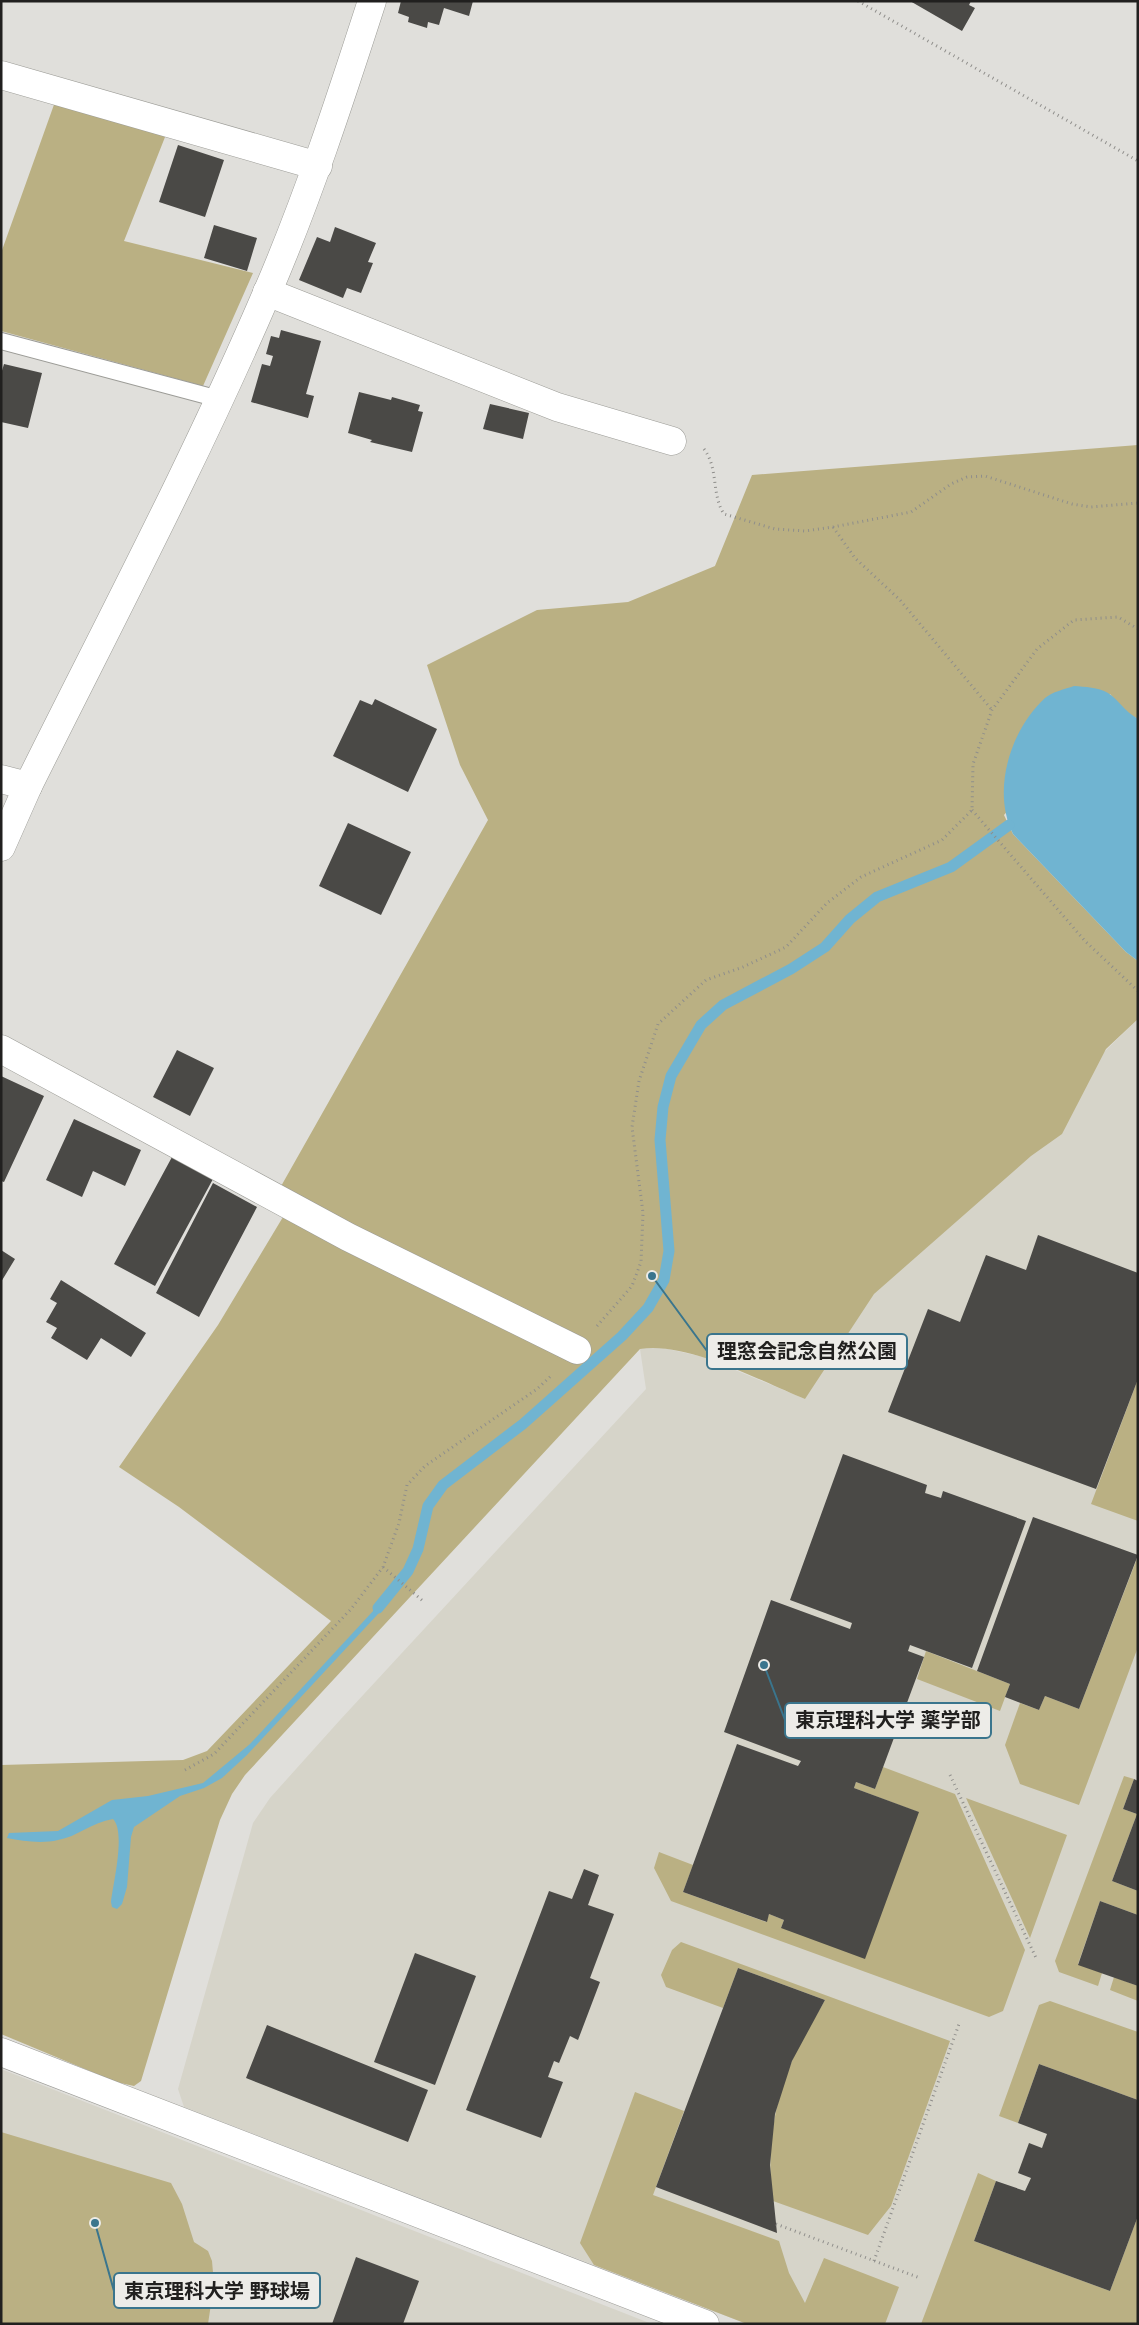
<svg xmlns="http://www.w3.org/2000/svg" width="1139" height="2325" viewBox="0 0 1139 2325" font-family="Mulish,'Noto Sans JP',sans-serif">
<rect width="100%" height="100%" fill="#e0dfdb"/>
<!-- built -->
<path fill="#d6d4c9" d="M1138 1019V2324H747L184 2107 178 2089 253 1823 270 1798 340 1720 646 1389 640 1349 654 1346 704 1357 805 1399 832 1317Z
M1 2069 652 2324H1Z"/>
<!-- green -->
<path fill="#bab083" d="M56 99 167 132 124 241 253 273 203 386 1 331V253Z
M1138 445V719L1125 712 1110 694 1004 815 1013 834 1126 952 1138 961V1019L1106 1049 1062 1134 1031 1156 874 1294 805 1399C761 1381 686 1341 640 1349L245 1775 232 1794 220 1820 141 2081 134 2086 116 2082 1 2034V1765L183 1760 207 1751 331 1621 179 1507 119 1467 218 1325 295 1197 280 1188 488 820 460 765 427 665 537 610 628 602 715 566 752 475Z
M1138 1379V1521L1091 1504Z
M1138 1556V1647L1079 1805 1020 1784 1005 1745 1020 1703 1039 1710 1045 1696 1079 1709Z
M926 1651 1010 1684 1000 1711 917 1679Z
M883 1767 955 1794 1025 1950 1003 2011 989 2017 671 1901 654 1868 659 1852 693 1865 683 1892 766 1922 769 1914 784 1920 781 1928 918 1812 854 1788 856 1782 875 1789Z
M1124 1776 1134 1779 1123 1809 1137 1814 1112 1881 1138 1891V1915L1100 1901 1078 1964 1102 1973 1098 1986 1059 1972 1055 1961Z
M966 1798 1067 1835 1030 1938Z
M681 1942 950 2041 891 2206 868 2235 773 2201C766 2153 773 2106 792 2061 800 2040 814 2020 825 2000L738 1968 723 2008 666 1987 661 1975 672 1950Z
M1114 1977 1138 1986V2001L1110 1990Z
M1050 2001 1138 2032V2100L1039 2064 1018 2123 999 2116 1039 2005Z
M635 2092 684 2111 653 2195 779 2241 789 2273 805 2303 824 2258 899 2287 885 2324H747L594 2265 580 2243Z
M1 2132 171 2183 182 2204 194 2242 208 2251 212 2261 214 2284 208 2324H1Z
M978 2173 996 2181 974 2241 1110 2291 1138 2216V2324H921Z"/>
<!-- water -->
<path fill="#70b4d1" d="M1074 686C1085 687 1098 687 1108 693 1119 700 1123 710 1138 719V961L1126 952 1013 834C991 790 1011 729 1045 698 1052 692 1065 689 1074 686Z
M386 1597 391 1600 247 1755 222 1778 204 1788 180 1796 134 1827 131 1837 127 1887 122 1904 117 1909 112 1907 111 1902C113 1884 126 1832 113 1819 92 1822 77 1837 58 1840 41 1844 23 1841 7 1838L9 1833 58 1831 112 1800 148 1796 203 1783 250 1744Z"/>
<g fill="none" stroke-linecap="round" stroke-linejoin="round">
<!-- stream -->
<path stroke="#70b4d1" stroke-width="11" d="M378 1608 408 1571 418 1549 428 1506 443 1485 523 1424 622 1336 648 1308 664 1280 669 1251 660 1140 663 1107 671 1076 701 1025 723 1005 791 969 825 947 850 919 877 897 951 867 1009 825"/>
</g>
<!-- building -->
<path fill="#4a4946" d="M401 1H473L469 16 444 8 439 25 428 22 427 28 408 22 409 17 398 13Z
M910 1H971L969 5 975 8 962 31Z
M178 145 224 160 205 217 159 202Z
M214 225 257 238 247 271 204 258Z
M335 227 376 243 368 262 373 263 361 293 347 288 343 298 299 280 317 237 330 242Z
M281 330 321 341 306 394 314 396 308 418 251 402 262 364 270 366 273 356 266 354 271 336 279 338Z
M4 364 42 373 28 428 1 422V374Z
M359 392 391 400 392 397 420 405 418 411 423 412 412 452 370 442 372 440 348 433Z
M490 404 529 413 523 439 483 429Z
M375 699 437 729 408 792 333 756 360 700 372 705Z
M348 823 411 852 381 915 319 886Z
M177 1050 214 1068 190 1116 153 1097Z
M1 1076 44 1096 4 1182 1 1181Z
M74 1119 141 1150 125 1186 93 1171 82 1197 46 1180Z
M172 1157 213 1179 155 1286 114 1264Z
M213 1183 257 1207 199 1317 156 1293Z
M1038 1235 1138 1273V1379L1096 1489 888 1412 928 1309 960 1322 986 1255 1026 1270Z
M1 1250 15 1259 1 1282Z
M61 1280 146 1333 131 1357 101 1338 87 1360 51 1338 57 1328 46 1322 57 1303 50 1299Z
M843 1454 927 1485 925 1493 941 1498 943 1491 1026 1521 972 1668 910 1645 908 1651 924 1657 875 1789 856 1782 854 1788 919 1812 865 1959 781 1928 784 1920 769 1914 767 1922 683 1892 737 1744 798 1766 801 1761 724 1732 771 1600 850 1629 852 1623 790 1600Z
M1033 1517 1138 1555 1079 1709 1045 1696 1039 1710 1005 1697 1010 1684 977 1671Z
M1134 1779 1138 1781V1891L1112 1881 1137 1814 1123 1809Z
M584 1869 599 1875 588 1905 614 1914 590 1978 600 1982 578 2040 570 2036 559 2063 554 2061 548 2077 563 2082 541 2138 466 2110 549 1891 572 1899Z
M1100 1901 1138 1915V1986L1078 1965Z
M415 1953 476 1976 435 2085 374 2062Z
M738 1968 825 2000 792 2061 775 2114 770 2165 777 2233 656 2187Z
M267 2025 428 2090 408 2142 246 2078Z
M1039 2064 1138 2100V2216L1110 2291 974 2241 996 2181 1025 2191 1031 2178 1018 2173 1029 2143 1042 2148 1047 2134 1018 2123Z
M356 2257 419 2281 403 2324H332Z"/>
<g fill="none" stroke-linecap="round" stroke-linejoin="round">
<!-- service casing -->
<g stroke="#9c9c97" stroke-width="18">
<path id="service" d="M1 341 219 399"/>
</g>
<!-- minor casing -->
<g stroke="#9c9c97" stroke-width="29">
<path id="minor" d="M1 75 318 166
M267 292 557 407 672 441
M1 779 28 786
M1 1049 348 1237 577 1350
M1 2052 705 2324"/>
</g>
<!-- tertiary casing -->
<g stroke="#9c9c97" stroke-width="29">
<path id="tertiary" d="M1 847 28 786C109 623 195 461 267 293 308 198 340 100 372 1"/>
</g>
<!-- path -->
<path stroke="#8f8e8b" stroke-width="3" stroke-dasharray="1 4" stroke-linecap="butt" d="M858 1 1138 161
M704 449C719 469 711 494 724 514L775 529 805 531 833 527 911 512 951 484 967 477 985 476 1072 504 1091 507 1138 503
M833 527 855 558 900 600 992 710
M972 810 1085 941 1138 991
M597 1326 632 1286 641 1262 643 1213 632 1127 639 1081 658 1024 706 980 743 967 786 947 827 903 861 877 942 840 972 810 973 764 992 710 1037 649 1074 620 1118 617 1138 629
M383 1567 423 1601
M185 1770 214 1754 351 1609 383 1567 399 1523 407 1485 425 1466 537 1389 552 1375
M950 1775 1037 1960
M776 2224 920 2278
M874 2261 959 2024"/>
<!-- service -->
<use href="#service" stroke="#fff" stroke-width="16"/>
<!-- minor -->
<use href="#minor" stroke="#fff" stroke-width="28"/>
<!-- tertiary -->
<use href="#tertiary" stroke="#fff" stroke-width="28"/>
</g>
<!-- callouts -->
<path fill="none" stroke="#3a758d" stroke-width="2" d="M652 1276L707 1351M764 1665L785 1720M95 2223L114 2291"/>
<g fill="#3a758d" stroke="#edece8" stroke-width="2">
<circle cx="652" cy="1276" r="5"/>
<circle cx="764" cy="1665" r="5"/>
<circle cx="95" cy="2223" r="5"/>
</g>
<g fill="#edece8" stroke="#3a758d" stroke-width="2">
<rect x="707" y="1334" width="200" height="35" rx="5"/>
<rect x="785" y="1703" width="206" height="35" rx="5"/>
<rect x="114" y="2273" width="206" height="35" rx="5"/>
</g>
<g font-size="20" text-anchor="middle" font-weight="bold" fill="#21201f">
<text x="807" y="1358">理窓会記念自然公園</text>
<text x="888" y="1727">東京理科大学 薬学部</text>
<text x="217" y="2298">東京理科大学 野球場</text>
</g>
<!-- border -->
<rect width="1139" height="2325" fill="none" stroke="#21201f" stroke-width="5"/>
</svg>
